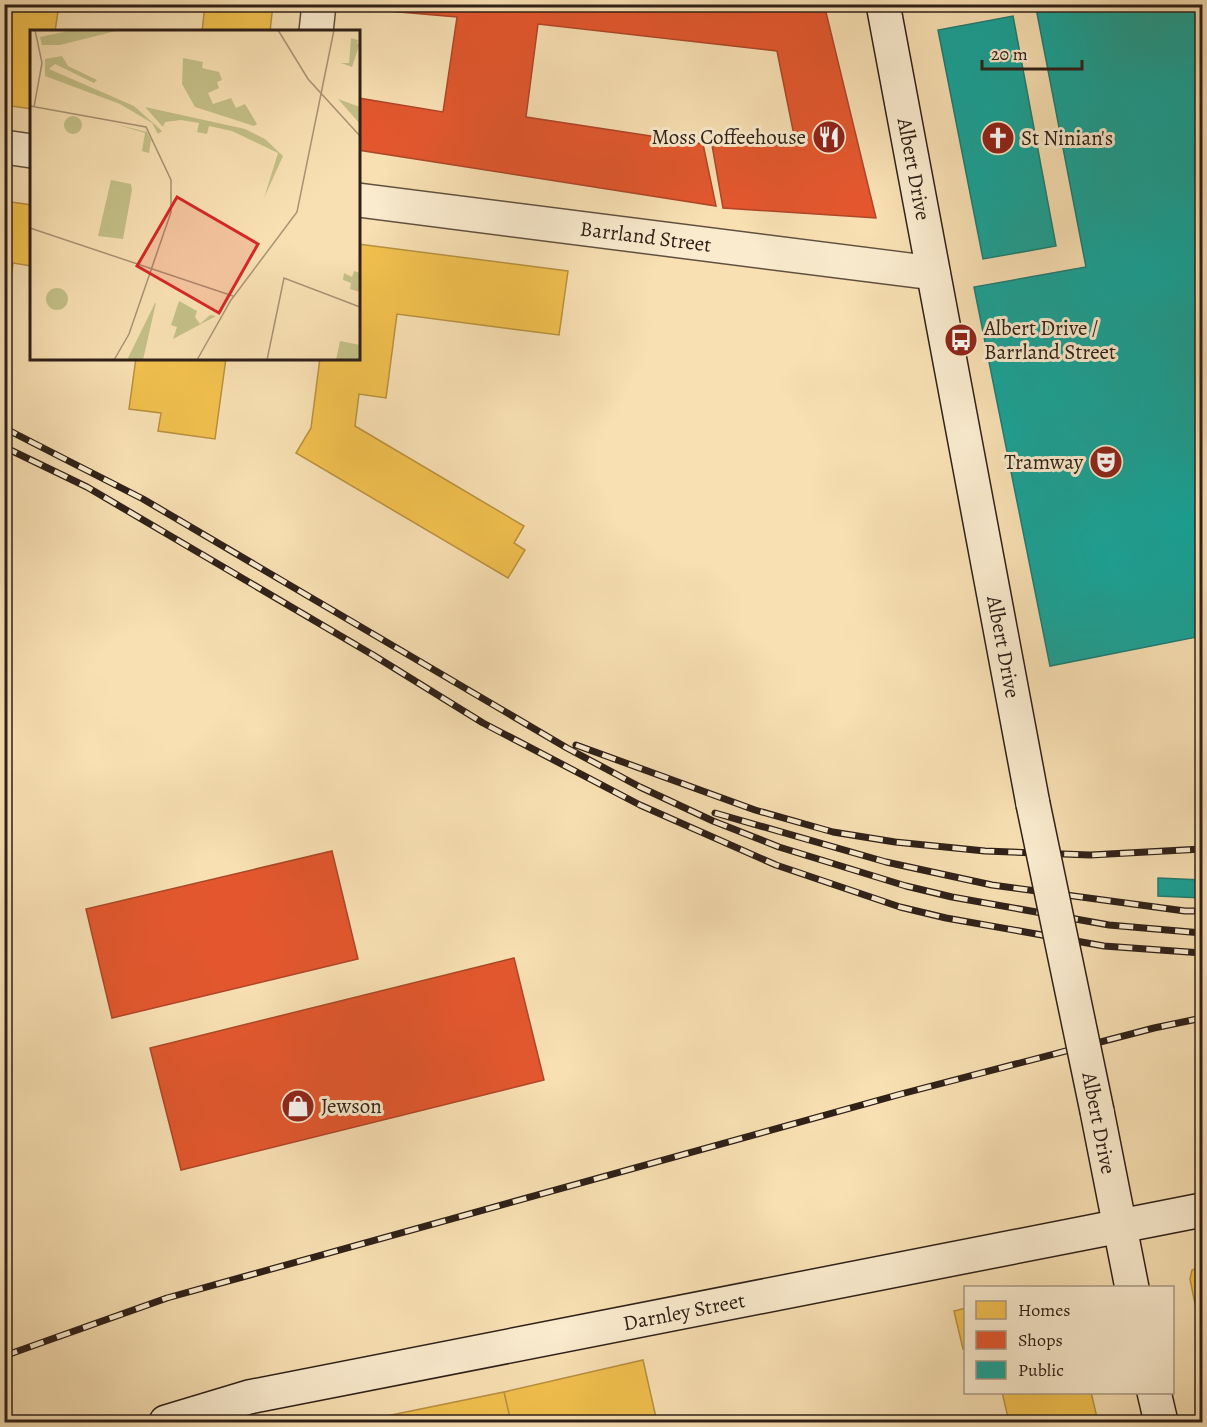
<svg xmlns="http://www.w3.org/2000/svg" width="1207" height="1427" viewBox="0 0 1207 1427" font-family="Alegreya,serif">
<rect width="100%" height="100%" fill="#f8e0b3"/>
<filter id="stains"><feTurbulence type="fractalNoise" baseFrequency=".00333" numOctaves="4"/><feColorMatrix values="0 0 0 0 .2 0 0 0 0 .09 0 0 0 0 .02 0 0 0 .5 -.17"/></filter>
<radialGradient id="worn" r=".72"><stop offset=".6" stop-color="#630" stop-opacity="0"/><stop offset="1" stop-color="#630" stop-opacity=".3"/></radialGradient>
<!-- homes -->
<path fill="#f2c14e" stroke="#b8913e" stroke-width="1.5" d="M4 4H59L55 32H32V109L4 105Z
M205 4H273L270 32H202Z
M4 201 32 205V266L13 263 4 326Z
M358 244 568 271 559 335 397 314 386 398 359 394 355 426 524 526 514 543 525 550 508 578 296 453 311 428 320 358H358Z
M136 358 171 360V358H226L215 439 158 431 161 413 129 409Z
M1202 1266V1339L1190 1279 1192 1270Z
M966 1308V1349H963L954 1311Z
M643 1360 657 1422H511L504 1392Z
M504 1392 511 1422H357Z
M1002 1392H1091L1098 1422H1009Z"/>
<!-- shops -->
<path fill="#e4572e" stroke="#ae4627" stroke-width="1.5" d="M365 4H824L876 218 723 208 712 145H796L777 51 538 24 526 117 703 144 716 206 358 150V98L443 112 457 17 365 9Z
M332 851 358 959 112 1018 86 909Z
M514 958 544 1080 181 1170 150 1048Z"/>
<!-- public -->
<path fill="#17a398" stroke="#1e7c72" stroke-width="1.5" d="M1050 4H1202V636L1050 666 974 287 1086 267 1036 8Z
M1013 16 1056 246 983 259 938 30Z
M1158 878 1202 880V898L1158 896Z"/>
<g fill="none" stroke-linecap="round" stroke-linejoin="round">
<!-- street casing -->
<g stroke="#61503f" stroke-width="36">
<g id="street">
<path d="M316 32 319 4"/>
<path d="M4 147 32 151"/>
<path id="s1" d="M358 200 933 273"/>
</g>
</g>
<!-- secondary casing -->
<g stroke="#2f2018" stroke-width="36">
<g id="secondary">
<path id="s2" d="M883 4 1033 804"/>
<path d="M1097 1111 1132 1288"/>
<path d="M1154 1392 1161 1422"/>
<path id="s3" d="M166 1422 249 1397 1202 1210"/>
</g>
</g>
<!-- street -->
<use href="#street" stroke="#faebce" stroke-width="33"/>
<!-- secondary -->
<use href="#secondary" stroke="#faebce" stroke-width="33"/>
<!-- rail casing -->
<g stroke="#2f2018" stroke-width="7">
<path id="rail" d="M4 428 143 499 567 748 640 787 713 821 779 847 906 886 952 897 1109 925 1202 933
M4 447 87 487 373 655 483 723 640 805 776 865 900 907 946 918 1104 946 1202 953
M576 745 755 810 833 832 895 842 985 851 1090 855 1202 849
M715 813 886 862 992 885 1185 911H1202
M4 1356 167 1298 901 1094 1154 1028 1202 1018"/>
</g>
<!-- rail -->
<use href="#rail" stroke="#faebce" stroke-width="4.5" stroke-dasharray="14" stroke-linecap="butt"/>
<!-- secondary-bridge casing -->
<g stroke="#2f2018" stroke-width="36" stroke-linecap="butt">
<path id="secondary-bridge" d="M1033 804 1097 1111"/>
</g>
<!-- secondary-bridge -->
<use href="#secondary-bridge" stroke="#faebce" stroke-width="33"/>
</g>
<!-- icons -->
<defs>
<g id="restaurant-disc" transform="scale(1.725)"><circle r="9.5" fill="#8f2418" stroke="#faebce"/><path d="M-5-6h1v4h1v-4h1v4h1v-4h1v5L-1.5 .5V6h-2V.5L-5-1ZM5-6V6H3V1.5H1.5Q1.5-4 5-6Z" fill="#fff"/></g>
<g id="church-disc" transform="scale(1.725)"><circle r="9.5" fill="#8f2418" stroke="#faebce"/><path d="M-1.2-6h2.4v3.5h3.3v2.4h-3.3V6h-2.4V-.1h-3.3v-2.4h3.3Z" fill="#fff"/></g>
<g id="bus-disc" transform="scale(1.725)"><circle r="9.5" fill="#8f2418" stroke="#faebce"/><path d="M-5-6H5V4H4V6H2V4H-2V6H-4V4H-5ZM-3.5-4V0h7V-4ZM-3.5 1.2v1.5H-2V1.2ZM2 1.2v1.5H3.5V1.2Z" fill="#fff"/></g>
<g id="theatre-disc" transform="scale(1.725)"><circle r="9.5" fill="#8f2418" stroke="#faebce"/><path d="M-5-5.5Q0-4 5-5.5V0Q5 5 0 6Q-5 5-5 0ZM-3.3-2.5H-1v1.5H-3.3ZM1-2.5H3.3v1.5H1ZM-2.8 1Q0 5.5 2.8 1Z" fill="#fff"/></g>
<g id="shop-disc" transform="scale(1.725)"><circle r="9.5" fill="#8f2418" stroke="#faebce"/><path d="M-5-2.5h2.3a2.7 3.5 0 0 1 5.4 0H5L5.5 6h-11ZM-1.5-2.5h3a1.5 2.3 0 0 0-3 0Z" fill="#fff"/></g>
</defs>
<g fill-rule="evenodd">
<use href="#restaurant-disc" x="829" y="137"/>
<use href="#church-disc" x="998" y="138"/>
<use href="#bus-disc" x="961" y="340"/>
<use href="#theatre-disc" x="1106" y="462"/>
<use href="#shop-disc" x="298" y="1106"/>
</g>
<g text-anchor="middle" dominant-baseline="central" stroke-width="6" stroke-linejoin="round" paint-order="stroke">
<!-- poi labels -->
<g font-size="21" fill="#2f2018" stroke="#faebce" text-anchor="start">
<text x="806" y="137" text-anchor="end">Moss Coffeehouse</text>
<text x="1021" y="138">St Ninian's</text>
<text x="984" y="328">Albert Drive /<tspan x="984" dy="24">Barrland Street</tspan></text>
<text x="1083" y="462" text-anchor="end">Tramway</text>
<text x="321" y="1106">Jewson</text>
</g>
<!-- street labels -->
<g font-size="21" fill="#2f2018" stroke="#faebce">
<text stroke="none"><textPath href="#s2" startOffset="168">Albert Drive</textPath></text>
<text stroke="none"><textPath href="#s1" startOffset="290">Barrland Street</textPath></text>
<text stroke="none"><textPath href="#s2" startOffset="654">Albert Drive</textPath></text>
<text transform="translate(1099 1123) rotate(79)">Albert Drive</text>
<text stroke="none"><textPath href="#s3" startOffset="530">Darnley Street</textPath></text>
</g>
</g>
<!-- overview -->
<g transform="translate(30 30)">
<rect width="330" height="330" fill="#f8e0b3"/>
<path d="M43 0H90L30 15H12L10 7ZM321 8 328 10 327 14 330 13 322 37 311 33H319ZM32 26 38 36 67 50 64 53 25 34 19 39 104 76 132 101 128 104 122 93 90 74 15 46V29ZM153 28 173 32 172 38 189 42 192 50 187 52 189 58 178 63 183 74 201 68 206 78 215 74 227 94 224 96 165 77 152 54ZM308 69 330 77V94ZM115 77 215 99 235 109 253 126 234 168 248 123 202 101 179 96 177 104 167 102 169 93 151 90 135 92 133 97ZM34 95a9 9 0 1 1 18 0a9 9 0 1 1-18 0ZM85 94 117 102 121 110 119 123 112 121 115 103ZM81 150 101 154 102 160 93 209 68 206ZM324 241 330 243V262L320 259 321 253 313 250 314 243 322 247ZM16 269a11 11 0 1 1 22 0a11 11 0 1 1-22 0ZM149 271 167 281 165 287 170 294 180 285 186 286 143 309 147 297 141 295ZM126 273 113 330H97L125 273ZM310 311 330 315V330H306Z" fill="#c4c088"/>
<path fill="none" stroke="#a89375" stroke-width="1.5" d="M248 0 278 49 330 106M0 76 116 97 141 150V182L99 304 84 330M4 77 12 33 5 0M0 198 203 266M167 330 201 270 267 182 304 0M237 330 254 248 330 277"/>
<path fill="#d62828" fill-opacity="0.15" stroke="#d62828" stroke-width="3" d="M147 167 228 214 189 283 107 236Z"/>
<rect width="330" height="330" fill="none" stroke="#2f2018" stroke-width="3"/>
</g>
<!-- margin -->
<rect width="1207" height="1427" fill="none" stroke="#f8e0b3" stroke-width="24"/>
<rect x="6" y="6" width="1195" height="1415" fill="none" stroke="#2f2018" stroke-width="3"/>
<rect x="12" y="12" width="1183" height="1403" fill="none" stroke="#2f2018" stroke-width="1.5"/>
<!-- legend -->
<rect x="964" y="1286" width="210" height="108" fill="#faebce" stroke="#a99a85" stroke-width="1.5"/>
<rect x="976" y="1301" width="30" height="18" fill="#f2c14e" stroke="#a99a85" stroke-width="1.5"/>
<text x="1018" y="1316" font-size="18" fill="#2f2018">Homes</text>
<rect x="976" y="1331" width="30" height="18" fill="#e4572e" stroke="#a99a85" stroke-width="1.5"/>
<text x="1018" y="1346" font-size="18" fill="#2f2018">Shops</text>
<rect x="976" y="1361" width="30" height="18" fill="#17a398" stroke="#a99a85" stroke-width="1.5"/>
<text x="1018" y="1376" font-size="18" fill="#2f2018">Public</text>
<!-- scale -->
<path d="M982 60v9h100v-9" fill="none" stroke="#2f2018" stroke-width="3"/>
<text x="991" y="60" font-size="18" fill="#2f2018" stroke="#faebce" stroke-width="4.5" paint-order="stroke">20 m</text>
<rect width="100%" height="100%" filter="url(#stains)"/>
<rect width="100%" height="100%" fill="url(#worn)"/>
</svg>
